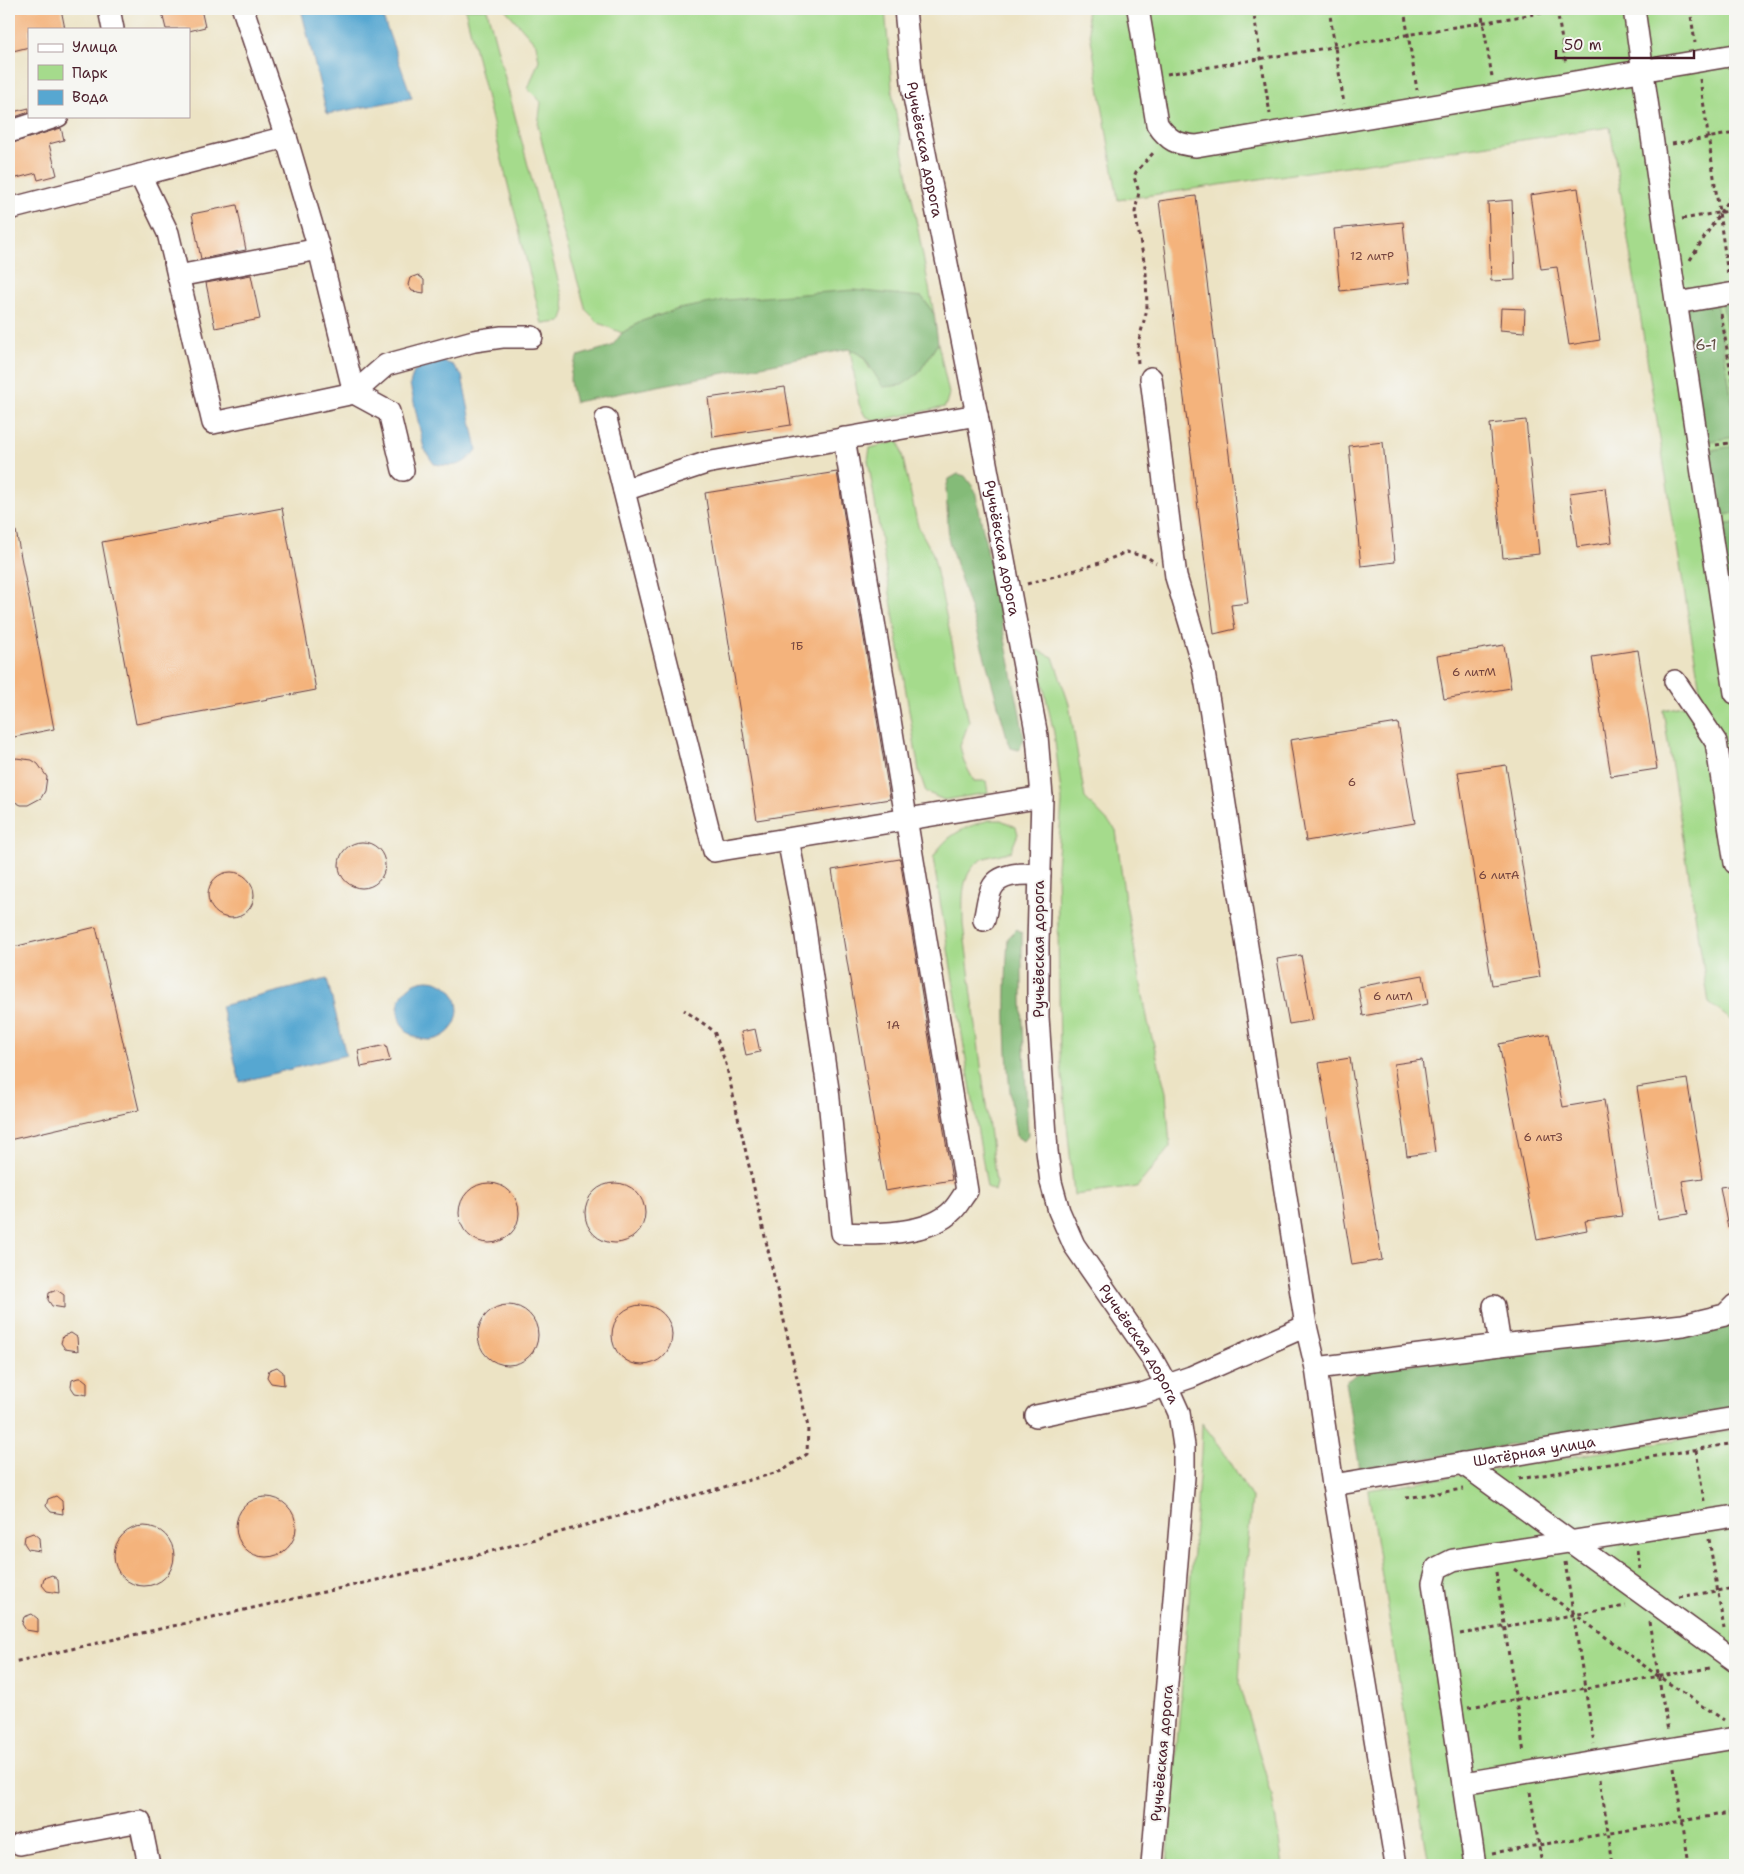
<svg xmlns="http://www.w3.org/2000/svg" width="1744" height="1874" viewBox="0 0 1744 1874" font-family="'Shantell Sans',sans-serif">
<rect width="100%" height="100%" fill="#f6f6f2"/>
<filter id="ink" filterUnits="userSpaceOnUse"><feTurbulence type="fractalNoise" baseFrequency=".02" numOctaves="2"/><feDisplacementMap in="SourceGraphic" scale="10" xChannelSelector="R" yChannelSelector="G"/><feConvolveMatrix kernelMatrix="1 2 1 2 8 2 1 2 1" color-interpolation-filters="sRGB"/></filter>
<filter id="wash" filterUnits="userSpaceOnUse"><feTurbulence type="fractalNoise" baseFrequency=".0096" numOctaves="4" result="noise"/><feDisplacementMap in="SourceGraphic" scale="20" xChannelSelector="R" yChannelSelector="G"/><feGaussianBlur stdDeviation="1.12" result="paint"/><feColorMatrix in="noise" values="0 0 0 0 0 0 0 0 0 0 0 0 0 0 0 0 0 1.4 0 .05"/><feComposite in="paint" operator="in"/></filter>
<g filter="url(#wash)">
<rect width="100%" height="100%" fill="#ece3c4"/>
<!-- green -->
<path fill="#a5db8c" stroke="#787d5c" d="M465 9H487L563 299 565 310 561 322 542 324Z
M505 9H885L893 98 934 314 922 297 679 309 642 321 622 333 599 323 586 310 563 231 538 126 541 102 528 89 539 60 536 44Z
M1086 9H1735V1023L1709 1003 1663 710 1702 702 1610 127 1118 200Z
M938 343 949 394 945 407 876 421 865 416 859 404 850 349 863 356 870 369 918 374Z
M899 441 918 526 933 554 969 722 960 746 964 762 974 781H986L988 793 944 800 926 792 919 771 868 460 870 448Z
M1035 649 1053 657 1069 704 1085 798 1116 830 1124 893 1148 1022 1166 1092 1170 1147 1137 1187 1074 1195 1060 1054 1057 867 1062 802 1054 733Z
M990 820H1001L1016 827 1018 834 1011 851C1003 854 993 855 985 858 959 870 963 900 963 924L996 1183 994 1191 987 1187 933 858C945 835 966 826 990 820Z
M1202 1423 1223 1450 1252 1498 1243 1595 1239 1685 1272 1796 1283 1865H1167L1201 1454Z
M1735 1430V1865H1429L1368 1490Z"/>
<!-- forest -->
<path fill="#84bb78" stroke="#676d52" d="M853 290 922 297 934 314 938 343 918 374 902 385 883 387 863 356 849 349 575 402C569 381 567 376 578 356L612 346 622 333 642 321 679 309 726 300Z
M1735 298V365L1733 366 1722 301Z
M1716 302 1735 420V437L1704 442 1683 308Z
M1735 446V513L1715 517 1705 451Z
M958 474 965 476 975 490 1020 714 1024 739 1019 750 1011 748 1007 737 978 633 949 542 946 488 949 479Z
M1735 523V589L1727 590 1717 526Z
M1017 929 1022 933V1003L1028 1135 1023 1141 1016 1136C1005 1070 1004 1003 1008 938Z
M1735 1317V1410L1360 1469 1345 1382 1362 1371Z"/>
<!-- water -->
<path fill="#57a7d1" stroke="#50637e" d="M301 9H380L412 98 327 114Z
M439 360 453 365 462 376 477 450C462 467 456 467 434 464L424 449 410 384 414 371 425 365Z
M327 979 346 1055 240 1082 221 1006Z
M398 1010a30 30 0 1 1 60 0a30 30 0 1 1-60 0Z"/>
<g id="blocks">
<!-- building -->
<path fill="#f4b37c" d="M24 9H61L65 29H29V47L9 52V12Z
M161 9H201L205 27 189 31V29H166Z
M29 108V112L9 119V113Z
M61 128 64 140 49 144 57 175 38 180 36 173 9 180V144Z
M1578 188 1600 340 1569 345 1557 267 1541 269 1530 195Z
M1196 196 1248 603 1231 605 1235 629 1214 634 1159 201Z
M1512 200 1515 280 1491 281 1488 202Z
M237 205 246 250 201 259 192 214Z
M1403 222 1409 283 1340 291 1334 229Z
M251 275 260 319 215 328 206 283Z
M418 275 424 280V293L412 291 408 285 410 278Z
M1501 308 1525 309 1524 332 1500 330Z
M785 387 791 425 713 437 708 398Z
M1526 420 1539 554 1503 558 1490 424Z
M1383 442 1395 562 1361 566 1349 446Z
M837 472 890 799 757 820 705 493Z
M1605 488 1612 542 1577 547 1570 493Z
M282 508 316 690 136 724 102 542Z
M9 531H16L54 729 9 738Z
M1504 645 1511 688 1444 699 1437 656Z
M1638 650 1657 769 1611 776 1592 657Z
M1398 723 1415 823 1306 841 1290 740Z
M16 758 32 760 38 764 47 777 45 791 41 798 28 805H21L9 799V766Z
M1506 765 1540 977 1492 985 1458 772Z
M339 865a23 23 0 1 1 46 0a23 23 0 1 1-46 0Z
M900 859 952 1180 885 1191 832 870Z
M208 895a23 23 0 1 1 46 0a23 23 0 1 1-46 0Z
M96 927 139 1110 9 1140V948Z
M1301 955 1313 1020 1289 1024 1277 959Z
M1423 975 1428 1004 1363 1016 1358 987Z
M755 1029 760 1052 746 1055 741 1032Z
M1549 1034 1563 1107 1604 1100 1622 1216 1585 1221 1587 1230 1537 1240 1499 1044Z
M386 1045 390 1061 361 1067 358 1051Z
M1350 1058 1382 1260 1352 1265 1319 1063Z
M1422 1060 1435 1152 1407 1156 1394 1064Z
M1687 1079 1703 1178 1682 1181 1688 1214 1658 1219 1637 1087Z
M459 1213a30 30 0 1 1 60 0a30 30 0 1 1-60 0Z
M585 1213a30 30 0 1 1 60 0a30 30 0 1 1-60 0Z
M1735 1185V1227L1728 1228 1720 1187Z
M57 1290 64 1295V1308L52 1306 48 1300 49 1293Z
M478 1335a30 30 0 1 1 60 0a30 30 0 1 1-60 0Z
M612 1335a30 30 0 1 1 60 0a30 30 0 1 1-60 0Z
M71 1333 77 1337 78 1351 65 1349 61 1343 63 1336Z
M277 1367 283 1372 284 1385 271 1383 267 1377 269 1370Z
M78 1378H82L87 1382V1395L75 1393 71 1387 72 1380Z
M56 1496 62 1501 63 1514 51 1512 46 1506 48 1499Z
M236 1527a30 30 0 1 1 60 0a30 30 0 1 1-60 0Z
M114 1556a30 30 0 1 1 60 0a30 30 0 1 1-60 0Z
M33 1533 39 1538 40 1551 28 1549 24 1543 25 1536Z
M52 1575 58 1580 59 1593 47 1591 42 1585 44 1578Z
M32 1614 38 1619V1632L26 1630 22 1624 24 1617Z"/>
</g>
</g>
<g filter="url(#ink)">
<use href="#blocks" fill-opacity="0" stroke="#623c42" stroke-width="1"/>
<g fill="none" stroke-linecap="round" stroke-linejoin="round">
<!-- minor casing -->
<g stroke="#623c42" stroke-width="24">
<g id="minor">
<path d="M109 9 113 29"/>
<path id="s1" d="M905 9 913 92 977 415 1037 736 1042 797 1038 943V1017L1047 1151 1051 1182 1059 1211 1074 1245 1150 1355 1166 1384 1179 1413 1184 1446V1477L1152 1865"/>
<path d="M1138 9 1157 124C1169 141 1176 144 1196 146L1735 55"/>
<path d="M1634 9 1664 221 1735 693"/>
<path d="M9 132 58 116"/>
<path d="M140 175 286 137"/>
<path d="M9 209 140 175 168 233 213 423 354 393 319 249 286 137 243 9"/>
<path d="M178 276 319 249"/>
<path d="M1676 303 1735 293"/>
<path d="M1151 378 1176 577 1203 667 1210 708 1306 1326 1316 1368 1333 1485 1396 1865"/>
<path d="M606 419 714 851 1042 797"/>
<path d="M403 470 389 412 354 393 386 365 474 341 502 337H532"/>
<path d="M624 490 706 463 977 415"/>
<path d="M1675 681 1716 742 1735 863"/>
<path d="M788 839 804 922 828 1089 842 1233C873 1235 930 1235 953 1210 958 1205 962 1197 967 1191L844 438"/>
<path d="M984 920C987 910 987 897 992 888 1000 872 1024 874 1040 874"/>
<path d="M1500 1345 1683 1325 1725 1315 1735 1305"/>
<path d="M1316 1368 1500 1345 1494 1306"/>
<path d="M1036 1416 1142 1394 1191 1377 1306 1326"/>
<path d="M1462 1463 1735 1661"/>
<path id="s2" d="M1333 1485 1735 1418"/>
<path d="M1463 1783 1735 1738"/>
<path d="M20 1844 140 1821 149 1865"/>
<path d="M1475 1865 1433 1583 1437 1568 1453 1560 1735 1516"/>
</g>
</g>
<!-- path -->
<path stroke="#623c42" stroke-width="3" stroke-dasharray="4 4" stroke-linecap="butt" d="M1253 9 1270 114
M1329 9 1344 104
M1404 9 1417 90
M1481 9 1492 77
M1690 9 1695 43
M1557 10 1566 65
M1167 74 1565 9
M1700 79 1728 275
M1672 144 1735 133
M1682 219 1735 210
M1690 260 1735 189
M1721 314 1735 397
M1138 363 1137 352 1140 336 1147 309 1146 272 1135 212 1139 192 1134 177 1136 172 1155 151
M1716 445 1735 442
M1027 584 1103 562 1126 552 1147 557 1156 563
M1696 1450 1704 1501
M1519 1479 1735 1443
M1406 1498 1463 1489
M1709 1539 1724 1629
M1637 1550 1640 1569
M1565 1562 1594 1744
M1514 1569 1658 1676 1724 1720
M1496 1572 1524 1753
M1679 1597 1735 1588
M1649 1622 1668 1731
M1460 1634 1626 1606
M9 1663 430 1568 782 1471 807 1454 808 1427 726 1064 714 1031 684 1010
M1733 1680 1735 1692
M1469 1707 1710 1668
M1674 1767 1689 1865
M1600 1779 1613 1865
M1530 1792 1542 1865
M1492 1853 1735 1812"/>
<!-- minor -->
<use href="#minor" stroke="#fff" stroke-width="21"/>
</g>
</g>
<g text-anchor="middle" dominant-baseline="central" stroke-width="4" stroke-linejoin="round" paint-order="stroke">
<!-- number labels -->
<g font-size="12" fill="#74443f">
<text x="1372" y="256">12 литР</text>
<text x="797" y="646">1Б</text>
<text x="1474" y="672">6 литМ</text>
<text x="1352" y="782">6</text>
<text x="1499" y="875">6 литА</text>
<text x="1393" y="996">6 литЛ</text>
<text x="893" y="1025">1А</text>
<text x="1543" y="1137">6 литЗ</text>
</g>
<!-- street labels -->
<g font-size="15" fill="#4a1f2b" stroke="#f6f6f2">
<text stroke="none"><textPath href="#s1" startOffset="142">Ручьёвская дорога</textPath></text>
<text stroke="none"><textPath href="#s1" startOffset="548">Ручьёвская дорога</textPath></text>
<text transform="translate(1039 949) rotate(-90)">Ручьёвская дорога</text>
<text stroke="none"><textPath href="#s1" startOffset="1372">Ручьёвская дорога</textPath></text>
<text stroke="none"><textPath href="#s2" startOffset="204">Шатёрная улица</textPath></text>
<text transform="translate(1162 1753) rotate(-85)">Ручьёвская дорога</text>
</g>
<!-- park labels -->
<g font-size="15" fill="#614e43" stroke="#f6f6f2">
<text x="1706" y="345">6-1</text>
</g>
</g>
<!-- margin -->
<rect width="1744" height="1874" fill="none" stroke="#f6f6f2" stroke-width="30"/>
<!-- legend -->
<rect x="28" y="28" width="162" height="90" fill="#f6f6f2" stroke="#b1a0a2"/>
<rect x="38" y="44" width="25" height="8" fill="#ffffff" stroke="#b1a0a2"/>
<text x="72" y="52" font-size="15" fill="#4a1f2b">Улица</text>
<rect x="38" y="65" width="25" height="15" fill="#a5db8c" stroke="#b1a0a2"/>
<text x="72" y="78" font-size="15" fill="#4a1f2b">Парк</text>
<rect x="38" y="90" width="25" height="15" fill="#57a7d1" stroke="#b1a0a2"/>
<text x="72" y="102" font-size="15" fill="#4a1f2b">Вода</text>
<!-- scale -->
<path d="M1556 50v8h138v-8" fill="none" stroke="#4a1f2b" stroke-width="2.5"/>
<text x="1564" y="50" font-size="15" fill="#4a1f2b" stroke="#f6f6f2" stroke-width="4" paint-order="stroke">50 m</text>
</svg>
